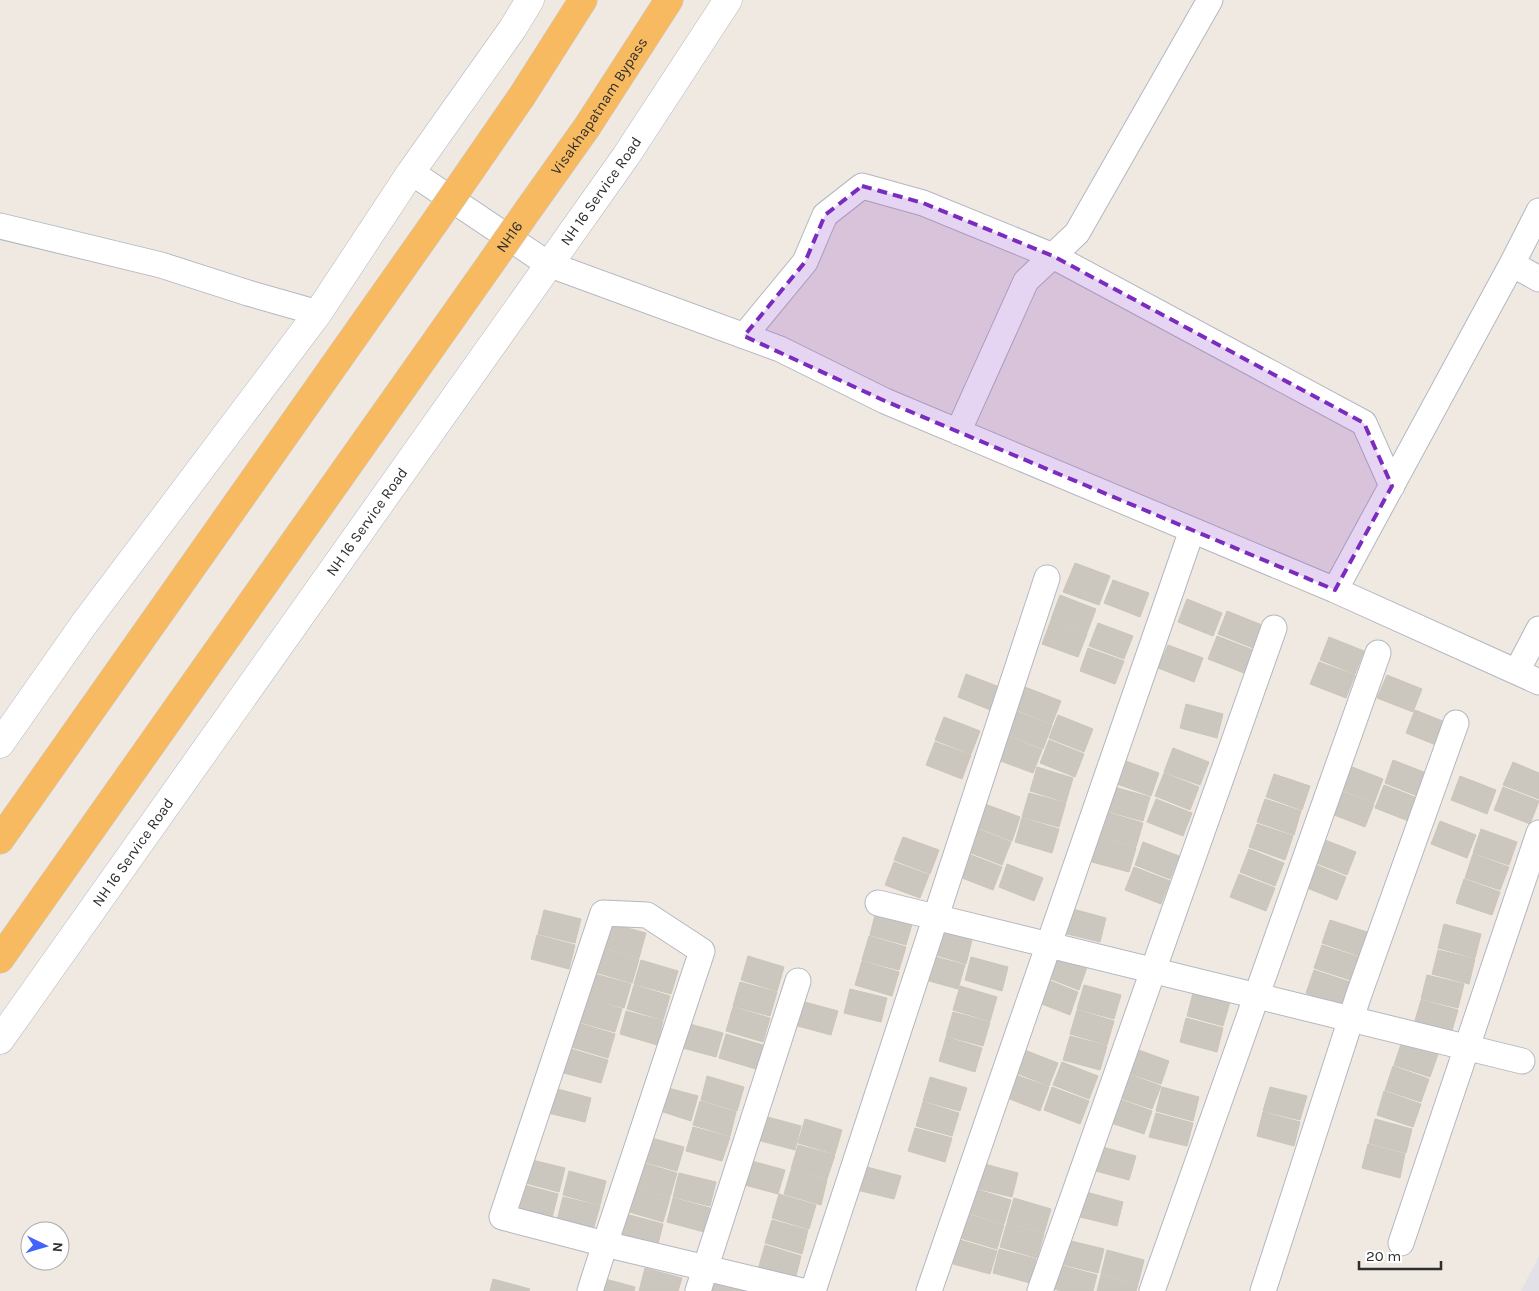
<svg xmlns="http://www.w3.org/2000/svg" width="1539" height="1291" viewBox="0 0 1539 1291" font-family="Karla,sans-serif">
<rect width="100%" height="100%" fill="#efe9e1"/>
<!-- industrial -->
<path fill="#e3e1e8" d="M1539 1256V1291H1521Z"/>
<!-- building -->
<path fill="#cbc7bf" stroke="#cbc5ba" d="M1075 563 1110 576 1099 605 1063 592Z
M1113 580 1149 593 1140 617 1104 603Z
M1060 595 1096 609 1087 633 1051 619Z
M1187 599 1222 613 1213 636 1178 622Z
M1227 611 1262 625 1253 648 1218 634Z
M1051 620 1087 634 1078 657 1042 644Z
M1098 623 1133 636 1124 659 1089 646Z
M1217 636 1253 650 1244 673 1208 659Z
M1329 637 1364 651 1355 674 1320 660Z
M1168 645 1203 658 1194 682 1158 668Z
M1088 648 1124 661 1115 684 1080 671Z
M1319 662 1355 675 1346 698 1310 684Z
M966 674 1002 688 993 711 958 697Z
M1387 675 1422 689 1413 712 1377 698Z
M1025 687 1061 701 1052 724 1017 710Z
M1186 704 1223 714 1217 738 1180 728Z
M1415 710 1450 724 1441 747 1406 733Z
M1016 711 1052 725 1043 749 1007 735Z
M1058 715 1093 729 1084 752 1049 738Z
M944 717 980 731 971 754 935 740Z
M1007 736 1042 750 1033 773 998 760Z
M1049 740 1084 754 1075 777 1040 763Z
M935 742 971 755 962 779 926 765Z
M1173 748 1209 762 1200 785 1164 772Z
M1123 760 1159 773 1151 796 1114 783Z
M1393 760 1429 774 1420 797 1385 783Z
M1513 762 1539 773V799L1503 785Z
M1347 765 1383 779 1374 803 1339 789Z
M1037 767 1073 778 1066 802 1030 791Z
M1164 773 1199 787 1190 810 1155 796Z
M1274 774 1310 786 1302 810 1266 797Z
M1460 776 1496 790 1487 814 1451 800Z
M1384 785 1420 799 1411 822 1375 808Z
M1114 787 1150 797 1143 821 1107 811Z
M1503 787 1539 801 1530 824 1494 810Z
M1338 790 1374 804 1365 827 1329 813Z
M1029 793 1066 803 1059 827 1022 817Z
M1156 799 1192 813 1183 836 1147 822Z
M1265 799 1301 811 1294 835 1257 822Z
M985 804 1020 817 1012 841 976 827Z
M1106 812 1143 823 1136 847 1099 836Z
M1022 818 1059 829 1052 853 1015 842Z
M1440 821 1476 835 1467 858 1431 844Z
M1257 824 1293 836 1285 860 1249 847Z
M975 828 1011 842 1002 865 966 851Z
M1481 829 1517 842 1509 865 1473 853Z
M903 837 939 850 930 874 894 860Z
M1099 837 1136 848 1129 872 1092 862Z
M1320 838 1356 852 1347 875 1311 861Z
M1143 842 1179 856 1170 879 1135 865Z
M1249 849 1284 863 1275 886 1240 872Z
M966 853 1002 867 993 890 957 876Z
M1473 854 1509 867 1500 890 1465 878Z
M894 862 929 875 920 898 885 885Z
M1311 863 1346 877 1337 900 1302 886Z
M1007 864 1043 878 1034 901 999 887Z
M1134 867 1170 881 1161 904 1125 890Z
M1239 874 1275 888 1266 911 1230 897Z
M1464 879 1500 892 1492 915 1456 903Z
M1069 908 1106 918 1100 942 1063 933Z
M544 910 581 919 575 943 538 934Z
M876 911 913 921 906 945 870 935Z
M1330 920 1367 932 1359 956 1322 943Z
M609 923 646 933 639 958 602 947Z
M1444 924 1481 934 1475 958 1438 948Z
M935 929 972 940 966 964 929 953Z
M537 935 575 945 569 969 531 959Z
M869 936 906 947 899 970 862 960Z
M1322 945 1358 957 1350 980 1314 968Z
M602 948 639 959 632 983 595 972Z
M1438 950 1475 959 1469 984 1432 974Z
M1052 953 1087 967 1079 990 1043 976Z
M928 955 965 965 958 989 922 979Z
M748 956 784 967 777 991 741 980Z
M971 957 1008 967 1002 991 965 980Z
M641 960 678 971 671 994 634 984Z
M862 961 899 972 892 996 855 985Z
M1314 970 1350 982 1342 1006 1306 993Z
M595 974 631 984 624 1008 587 998Z
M1427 975 1464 984 1458 1008 1421 999Z
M1043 978 1078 992 1070 1015 1034 1001Z
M740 982 777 992 770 1016 733 1006Z
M634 985 670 996 663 1020 627 1009Z
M1084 985 1121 995 1114 1019 1077 1009Z
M960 986 997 997 990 1021 953 1010Z
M850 989 887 998 881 1022 844 1013Z
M1193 993 1230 1002 1223 1026 1187 1016Z
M586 998 622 1009 615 1032 579 1022Z
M1421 1000 1458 1010 1451 1034 1414 1024Z
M801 1001 838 1011 831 1035 794 1025Z
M733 1007 770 1018 763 1042 726 1031Z
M1077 1010 1114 1021 1107 1045 1070 1034Z
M626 1011 663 1021 657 1045 620 1034Z
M953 1012 990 1022 983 1046 946 1036Z
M1186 1018 1223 1028 1217 1052 1180 1042Z
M578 1023 615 1034 608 1058 571 1047Z
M686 1023 723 1033 716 1057 679 1047Z
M726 1034 763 1045 756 1069 719 1058Z
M1070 1036 1107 1046 1100 1070 1063 1060Z
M946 1037 982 1048 975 1072 939 1061Z
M1402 1041 1438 1054 1430 1077 1394 1065Z
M1133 1048 1169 1061 1161 1084 1125 1072Z
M571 1049 608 1060 601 1083 564 1073Z
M1022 1049 1058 1063 1049 1086 1014 1072Z
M1062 1062 1098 1076 1089 1099 1053 1085Z
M1393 1066 1429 1079 1421 1102 1385 1090Z
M1125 1073 1161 1086 1152 1109 1117 1097Z
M1013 1074 1049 1087 1040 1111 1005 1097Z
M707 1076 744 1087 737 1111 701 1100Z
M930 1077 967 1088 960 1111 923 1101Z
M661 1086 698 1096 691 1121 654 1109Z
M1052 1087 1089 1101 1080 1124 1044 1110Z
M1162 1087 1199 1097 1193 1121 1156 1111Z
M1270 1087 1307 1096 1300 1120 1263 1111Z
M554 1088 591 1098 585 1122 548 1113Z
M1384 1091 1421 1104 1413 1127 1377 1115Z
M1116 1098 1152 1111 1144 1134 1108 1122Z
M700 1101 736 1112 730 1136 693 1125Z
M923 1102 959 1113 952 1136 916 1126Z
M1263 1112 1300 1122 1294 1146 1257 1136Z
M1156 1113 1193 1123 1187 1146 1149 1137Z
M764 1116 801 1126 795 1150 757 1140Z
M805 1119 842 1130 835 1154 798 1143Z
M1375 1119 1412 1129 1406 1153 1369 1143Z
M693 1127 730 1137 722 1161 686 1151Z
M915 1128 952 1138 945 1162 908 1151Z
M648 1137 684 1147 677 1171 641 1161Z
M1368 1144 1405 1154 1400 1178 1362 1168Z
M798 1145 835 1155 827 1179 791 1169Z
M1099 1146 1136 1156 1129 1180 1092 1170Z
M528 1159 565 1168 559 1192 522 1182Z
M748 1160 785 1170 778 1194 741 1184Z
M640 1162 677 1173 670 1197 633 1186Z
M981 1163 1018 1173 1012 1197 975 1188Z
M863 1166 901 1176 894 1199 857 1190Z
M791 1170 827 1180 821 1205 784 1194Z
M569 1171 606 1181 600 1205 563 1195Z
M679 1173 716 1182 710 1206 673 1197Z
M521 1184 558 1194 552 1218 515 1208Z
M633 1187 670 1198 663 1222 626 1211Z
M975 1189 1011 1200 1004 1224 968 1213Z
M1086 1192 1123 1202 1117 1226 1080 1217Z
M779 1194 816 1205 809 1229 772 1218Z
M563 1197 600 1206 593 1230 557 1220Z
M673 1198 710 1208 704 1232 667 1222Z
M1014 1198 1051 1209 1044 1233 1007 1222Z
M626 1214 663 1224 657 1248 620 1238Z
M967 1214 1004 1225 997 1249 960 1238Z
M772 1220 808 1230 802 1254 765 1243Z
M1007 1223 1044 1234 1037 1258 1000 1247Z
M960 1240 997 1251 990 1274 953 1264Z
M1067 1240 1104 1249 1098 1273 1061 1264Z
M765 1245 801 1256 795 1280 758 1269Z
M999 1249 1036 1259 1030 1283 993 1273Z
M1107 1250 1144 1260 1138 1284 1101 1274Z
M1060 1265 1097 1275 1093 1291H1061L1054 1289Z
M645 1268 682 1278 678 1291H639Z
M1101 1275 1138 1285 1136 1291H1097Z
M598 1277 635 1287 634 1291H594Z
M493 1279 530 1289 529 1291H490Z
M708 1281 745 1291H706Z"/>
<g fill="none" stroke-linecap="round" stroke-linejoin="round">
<!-- minor casing -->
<g stroke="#b4b7c1" stroke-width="27">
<path id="minor" d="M411 172 548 264 780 349 885 401 1335 590 1539 682
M1539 211 1512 264 1539 279
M0 226 161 265 248 293 318 313
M744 336 805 262 825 215 862 186 923 203 1053 256 1364 423 1392 486
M958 432 1026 281 1077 233 1210 0
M1335 590 1512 264
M1517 671 1539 629
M878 903 1522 1061
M1401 1243 1539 833
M590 1291 605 1244 702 951 647 915 603 913 502 1217 605 1244 802 1291
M698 1291 798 981
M813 1291 1047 578
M929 1291 1192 530
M1040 1291 1274 628
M1152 1291 1378 653
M1263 1291 1358 997 1456 723"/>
</g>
<!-- tertiary casing -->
<g stroke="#b4b7c1" stroke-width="29">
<g id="tertiary">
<path d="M0 744 84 624 318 313 411 172 513 28 530 0"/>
<path id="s1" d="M0 1040 626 156 728 0"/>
</g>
</g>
<!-- trunk casing -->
<g stroke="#c9c9c9" stroke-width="29">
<g id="trunk">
<path d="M473 167 522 96 583 0"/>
<path id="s2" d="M528 210 587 127 669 0"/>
<path d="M0 840 435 222"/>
<path d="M0 959 491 263"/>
</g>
</g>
<!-- minor -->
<use href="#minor" stroke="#fff" stroke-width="25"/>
<!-- tertiary -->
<use href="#tertiary" stroke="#fff" stroke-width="28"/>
<!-- trunk -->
<use href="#trunk" stroke="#f8ba60" stroke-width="28"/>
<!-- trunk-bridge casing -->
<g stroke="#c9c9c9" stroke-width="29" stroke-linecap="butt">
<g id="trunk-bridge">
<path d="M435 222 473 167"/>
<path id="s3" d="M491 263 528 210"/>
</g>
</g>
<!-- trunk-bridge -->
<use href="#trunk-bridge" stroke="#f8ba60" stroke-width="28"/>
</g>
<!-- marked area -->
<path fill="#7b2cbf" fill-opacity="0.2" stroke="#7b2cbf" stroke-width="4" stroke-dasharray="10 6" stroke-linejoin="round" d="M862 186 923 203 1053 256 1364 423 1392 486 1335 590 885 401 744 336 805 262 825 215Z"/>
<g text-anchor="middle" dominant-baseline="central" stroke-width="4" stroke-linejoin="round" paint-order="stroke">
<!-- street labels -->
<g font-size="15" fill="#2e2e2e" stroke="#fff">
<text stroke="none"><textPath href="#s2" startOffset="126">Visakhapatnam Bypass</textPath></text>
<text stroke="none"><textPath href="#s1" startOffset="1040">NH 16 Service Road</textPath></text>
<text stroke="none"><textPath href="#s3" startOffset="32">NH16</textPath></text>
<text stroke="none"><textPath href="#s1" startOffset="635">NH 16 Service Road</textPath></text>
<text stroke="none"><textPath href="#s1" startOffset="230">NH 16 Service Road</textPath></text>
</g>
</g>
<!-- north arrow -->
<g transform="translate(45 1246) rotate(95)"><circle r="24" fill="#ffffff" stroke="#ababab"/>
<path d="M0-4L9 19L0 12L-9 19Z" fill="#4264fb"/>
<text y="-8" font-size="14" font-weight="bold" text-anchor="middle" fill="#2e2e2e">N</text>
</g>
<!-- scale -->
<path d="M1359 1261v8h82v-8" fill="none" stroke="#2e2e2e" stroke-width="2.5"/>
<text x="1366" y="1261" font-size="15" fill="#2e2e2e" stroke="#ffffff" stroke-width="4" paint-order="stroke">20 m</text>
</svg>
